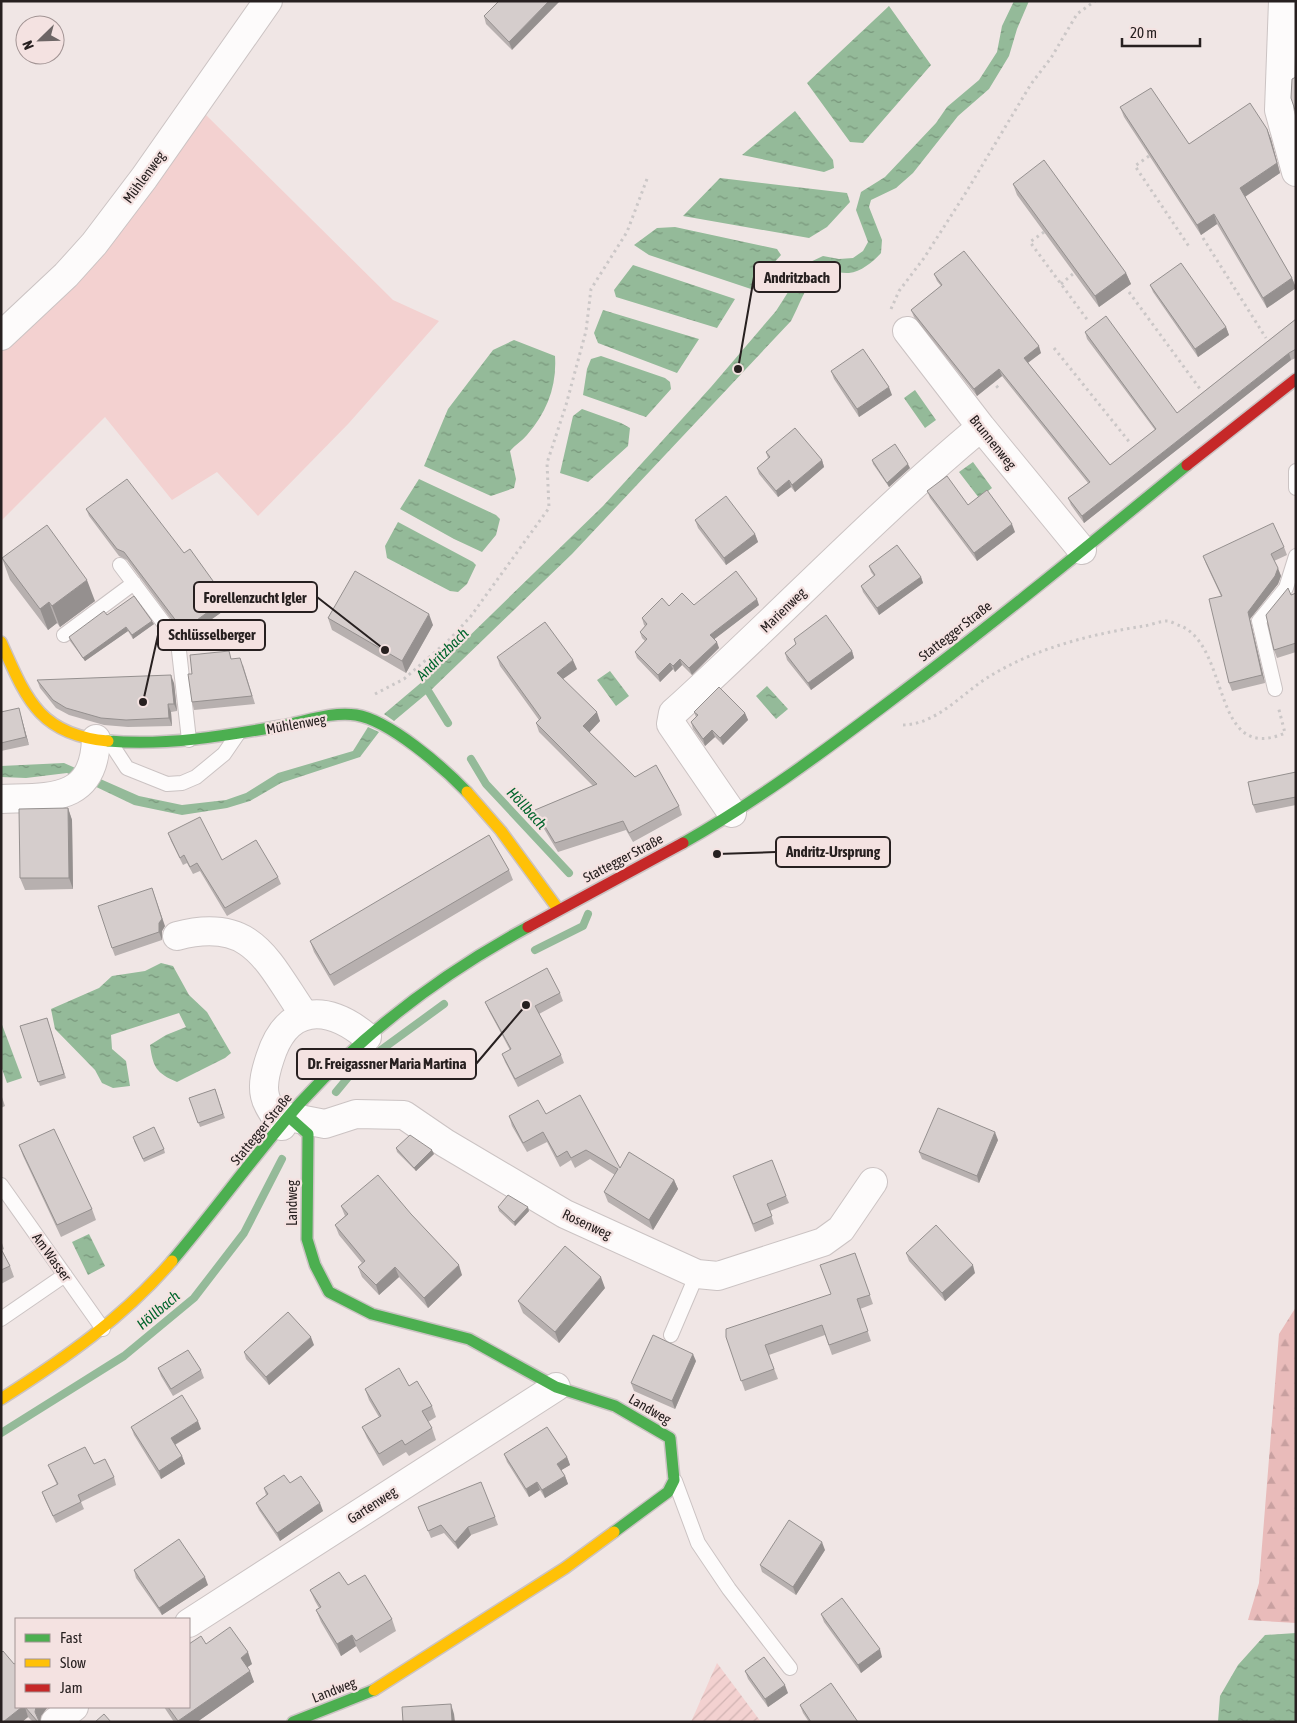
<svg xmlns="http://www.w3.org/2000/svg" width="1297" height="1723" viewBox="0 0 1297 1723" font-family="'Asap Condensed',sans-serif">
<defs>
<pattern id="forest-firs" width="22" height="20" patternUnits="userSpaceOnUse" patternTransform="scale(1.25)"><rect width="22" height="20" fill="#e9bbba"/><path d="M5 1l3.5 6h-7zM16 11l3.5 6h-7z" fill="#c8a0a0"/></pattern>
<pattern id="garden-furrows" width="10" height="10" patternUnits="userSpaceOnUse" patternTransform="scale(1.25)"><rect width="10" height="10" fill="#f3d1d0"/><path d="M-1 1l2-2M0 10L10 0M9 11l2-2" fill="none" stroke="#d0b3b2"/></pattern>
<pattern id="water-ripples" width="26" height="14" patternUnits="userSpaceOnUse" patternTransform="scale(1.25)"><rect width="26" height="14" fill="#94ba99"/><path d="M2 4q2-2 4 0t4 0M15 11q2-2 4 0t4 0" fill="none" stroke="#79977c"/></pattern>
</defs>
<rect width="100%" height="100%" fill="#f0e6e5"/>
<!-- grass -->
<path fill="#f3d1d0" d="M206 115 393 300 439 321 349 423 258 516 217 472 172 500 105 417 1 521V352L120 233 201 116Z"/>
<!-- forest -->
<path fill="url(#forest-firs)" d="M1296 1307V1623L1248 1620 1259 1583 1279 1334Z"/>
<!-- garden -->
<path fill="url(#garden-furrows)" d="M717 1663 761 1722H691Z"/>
<!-- water -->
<path fill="url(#water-ripples)" d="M1014 1H1029L1017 29 1009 56 989 89 958 116 913 173 896 188 871 200 869 207 882 240 881 253C874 261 861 272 849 273 839 274 829 268 819 275 805 284 799 307 791 321L572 554 431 690 394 721 384 714 423 681 603 506 711 387 776 311 806 264 823 256 839 259 853 258 863 251 868 242 856 210 861 192 885 177 936 123 947 107 979 80 997 52 1002 26Z
M889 6 931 65 863 143 850 142 807 83Z
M795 111 833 160 834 168 824 172 742 155Z
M720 178 847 193 850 202 827 227 809 238 683 216Z
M675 227 777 249 781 255 751 289 649 255 634 245 657 228Z
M633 265 735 299 717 328 616 297 614 290Z
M603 310 699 339 677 373 598 343 594 333Z
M514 340 555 356C557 386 547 412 527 435 522 441 515 445 510 451L516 479 514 488 491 496 424 466 448 409 493 350Z
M601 356 665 378 670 382 671 389 646 417 583 395 587 369 591 359Z
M915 390 936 420 925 428 904 398Z
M582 409 621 423 630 428 628 446 588 482 560 473 573 416Z
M973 462 992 488 979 498 959 472Z
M419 479 496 515 500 519 496 535 482 552 454 539 400 509Z
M398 522 473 562 476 565 467 584 458 592 450 591 387 558 385 546Z
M610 671 629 696 616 706 597 680Z
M767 686 788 709 776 719 756 696Z
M368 727 379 732 360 757 281 783 250 801 227 808 182 815 134 805 67 773 26 778 1 777V766L64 763 139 796 182 805 226 800 246 793 278 773 353 751Z
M161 963 173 966 189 995 207 1012 231 1053 225 1058 177 1082C156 1073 153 1067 150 1045L166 1035 186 1027 179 1013 111 1035 112 1049 126 1061 130 1086 113 1088 102 1083 95 1070 55 1029 51 1009 99 988 112 976 145 971Z
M1 1022 22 1078 7 1083 1 1066Z
M89 1234 105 1266 88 1275 72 1242Z
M1296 1633V1722H1218L1220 1696 1238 1665 1265 1635Z"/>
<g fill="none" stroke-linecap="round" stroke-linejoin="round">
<!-- stream -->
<path stroke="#94ba99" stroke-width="8" d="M427 689 448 723
M471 759 486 784 569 873
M535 950 583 926 588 914
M336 1092 355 1069 444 1004
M1 1433 124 1356 194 1298 244 1233 282 1159"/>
<!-- lane casing -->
<g stroke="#cbc3c3" stroke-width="16">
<path id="lane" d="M1296 471V488
M120 565 178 642 189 740
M64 635 134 583
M1275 689 1259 621 1286 588 1296 556
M110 742 127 768 167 784 182 783 196 777 224 754 237 735
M1 1185 103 1329
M1 1319 65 1275
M671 1335 697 1274
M675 1481 698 1543 729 1589 790 1668"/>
</g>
<!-- street casing -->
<g stroke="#cbc3c3" stroke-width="30">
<path id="street" d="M1283 1 1279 110 1296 172
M907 331 981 427 1082 550
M1 336 66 275 94 244 144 178 268 1
M1 799C49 797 94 803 96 739
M732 813 671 724 673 713C777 619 873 517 981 427
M177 936C253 916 267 961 305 1016
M289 1117 325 1124 356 1114 404 1115 445 1143 565 1214 697 1274 718 1276 823 1242 841 1229 873 1182
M282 1126C276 1117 267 1106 265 1096 262 1084 266 1070 270 1058 287 1004 327 1004 367 1037
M189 1623 556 1387
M55 1722 74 1707"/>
</g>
<!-- fast casing -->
<g stroke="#cbc3c3" stroke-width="14">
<path id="fast" d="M108 741C166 746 224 736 281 726 304 722 332 711 356 715 389 720 443 767 467 792
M683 843C754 803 820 754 885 705 988 628 1088 546 1187 465
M289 1117 308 1134 307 1239 315 1265 329 1292 372 1314 469 1339 556 1387 615 1406 670 1438 674 1480 668 1492 614 1532
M172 1261C216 1209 256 1153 301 1102 366 1031 443 973 528 927
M293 1722 374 1690"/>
</g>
<!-- slow casing -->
<g stroke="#cbc3c3" stroke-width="14">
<path id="slow" d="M1 642C26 698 39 735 108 741
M467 792 501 831 558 909
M1 1399C64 1359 123 1318 172 1261
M374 1690 565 1568 614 1532"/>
</g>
<!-- jam casing -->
<g stroke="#cbc3c3" stroke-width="14">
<path id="jam" d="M1187 465 1296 379
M528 927 683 843"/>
</g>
<!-- path -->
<path stroke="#cbc7c7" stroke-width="3" stroke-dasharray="2.5 4" stroke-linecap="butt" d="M1149 156 1135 166 1190 248
M1044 232 1030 242 1089 322
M1203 238 1266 338
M1061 284 1074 273
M1129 292 1200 389
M891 309 899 291 924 258 965 194 1031 84 1051 58 1077 14 1095 1
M1054 348 1131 444
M992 381 1000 390
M375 694 404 679 450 639 471 616 549 508 547 463 566 405 586 331 591 289 627 232 647 179
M903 725C938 724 962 693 990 676 1036 648 1092 634 1144 626 1151 625 1160 621 1167 621 1171 621 1177 625 1181 626 1231 648 1211 765 1285 733L1278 706"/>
<!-- lane -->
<use href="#lane" stroke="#fdfbfb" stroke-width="14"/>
<!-- street -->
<use href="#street" stroke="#fdfbfb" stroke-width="28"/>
<!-- fast -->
<use href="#fast" stroke="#4caf50" stroke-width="11"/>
<!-- slow -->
<use href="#slow" stroke="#ffc107" stroke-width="11"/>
<!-- jam -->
<use href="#jam" stroke="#c62828" stroke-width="11"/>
</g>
<!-- wall -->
<path fill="#b7b0af" d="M499 1 512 50 486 24 484 16Z
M1120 107 1189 144 1267 129 1271 139 1280 173 1245 197 1292 278 1296 288 1267 308 1217 224 1201 235 1124 117Z
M1013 184 1126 273 1131 284 1099 307 1017 195Z
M934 274 1041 353 1028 363 1110 465 1155 430 1087 339 1085 332 1177 413 1296 319V358L1291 360 1084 523 1071 505 1068 498 1088 483 1002 376 977 396 914 317 911 310 941 286 937 281Z
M1150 285 1226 327 1229 335 1198 357 1153 292Z
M831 371 892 395 859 417 834 379Z
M766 452 822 460 824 467 795 492 791 487 778 497 759 474 757 468 768 458Z
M872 460 910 468 889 487 873 464Z
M927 491 968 505 1015 532 977 561 930 498Z
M86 509 226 599 229 607 185 638 127 560 119 556 89 516Z
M695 520 755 534 758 542 726 565 698 528Z
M1284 547 1287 555 1274 561 1281 576 1278 584 1250 619 1265 683 1232 691 1229 683 1221 596 1206 564 1203 556Z
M2 558 95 601 60 627 57 623 48 630 10 580Z
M869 566 921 577 923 583 879 615 863 592 861 586 874 576 871 572Z
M1296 593V652L1277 658 1274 650 1291 595Z
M694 605H759L714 639 719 648 692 675 682 665 675 672 673 669 660 682 637 658 635 652 645 641 642 638 640 632 645 626 644 625 642 618 669 606Z
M107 615 154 624 133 639 128 631 85 661 70 641 69 637Z
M328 618 433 625 406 673 332 630Z
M794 639 852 651 854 658 811 690 787 660 785 653 796 644Z
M497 657 577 669 563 679 600 721 589 732 635 777 679 806 682 815 633 842 626 830 558 852 538 819 535 810 593 786 539 732 536 723 539 720 500 666Z
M232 659 243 665 255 704 194 710 192 702V674Z
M37 680 174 683 177 711 171 712 172 726 128 727 104 725 69 715 56 708 40 688Z
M1 712 21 716 29 745 1 751Z
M694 712 745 713 748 720 723 745 715 737 705 746 693 729 691 722 696 717Z
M1296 772V805L1256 813 1253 805Z
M68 808 72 820 73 889 25 890 20 878Z
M168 833 222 860 278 877 281 884 227 916 200 871 193 874 187 863 183 865 171 841Z
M509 870 513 880 334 986 314 952 310 941Z
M165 926 162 931V940L115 956 112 948Z
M560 993 563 1001 539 1014 561 1055 564 1063 518 1087 505 1062 502 1054 510 1050 488 1009 485 1002Z
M47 1018 66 1078 40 1086 20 1026Z
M215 1089 225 1118 200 1127 189 1098Z
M1 1094 5 1106 1 1108Z
M546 1114 620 1168 674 1180 678 1189 653 1230 608 1202 604 1192 615 1175 590 1159 575 1168 571 1160 560 1167 547 1142 527 1152 512 1126 509 1116Z
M998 1140 979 1183 922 1159 919 1152Z
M134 1141 164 1149 165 1153 144 1162Z
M19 1145 92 1209 96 1220 61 1237 23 1156Z
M396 1148 434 1154 416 1171 397 1152Z
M736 1184 786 1196 789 1203 770 1211 774 1224 755 1232Z
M341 1206 462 1275 428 1308 399 1277 379 1295 362 1277 358 1267 362 1263 339 1235 335 1225 345 1216Z
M498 1207 529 1211 515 1226 499 1211Z
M1 1240 4 1249 2 1250 10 1266 14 1277 1 1284Z
M855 1253 873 1304 860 1309 871 1341 832 1355 825 1335 769 1355 778 1379 745 1391 726 1337 831 1294Z
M906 1253 975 1273 945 1301 909 1261Z
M605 1288 559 1343 523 1313 518 1301Z
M314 1345 269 1385 246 1359 244 1352Z
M696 1361 675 1409 634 1391 631 1383Z
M158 1368 201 1370 204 1378 173 1396 161 1376Z
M409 1386 432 1406 436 1417 428 1422 432 1428 436 1440 409 1456 406 1452 383 1466 367 1438 362 1427 379 1417 369 1400 365 1389Z
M131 1427 201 1429 175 1445 182 1456 185 1464 161 1479 134 1435Z
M504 1454 567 1457 570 1465 561 1470 565 1476 568 1484 545 1498 540 1490 529 1497 507 1462Z
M94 1464 114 1477 116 1485 81 1502 84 1509 56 1523 45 1500 42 1492 57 1485 48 1465Z
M290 1483 323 1511 280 1541 259 1510 256 1503 266 1495 264 1488Z
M418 1507 495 1517 498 1525 471 1535 458 1549 444 1533 431 1538Z
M825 1550 796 1595 762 1572 760 1565Z
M134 1570 208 1585 162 1615 136 1578Z
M348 1585 392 1619 396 1631 360 1653 356 1646 341 1656 321 1622 316 1610 319 1608 315 1601 310 1590Z
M821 1614 882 1657 861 1673 824 1622Z
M206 1644 252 1664 247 1667 254 1682 197 1722H174L164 1707H189Z
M745 1671 788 1693 768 1707 748 1679Z
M800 1705 858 1722H809L803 1713Z
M16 1707H46L47 1708 41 1716 40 1722H33L28 1717 22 1722H1Z"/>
<!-- shaded-wall -->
<path fill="#95908f" d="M549 1H560L512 50 509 42Z
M1267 129 1271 139 1280 173 1243 198 1240 188Z
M1214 214 1217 224 1201 235 1197 225Z
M1126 273 1131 284 1099 307 1095 296Z
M1292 278 1296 288 1267 308 1263 298Z
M1226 327 1229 335 1198 357 1195 349Z
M1039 346 1041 353 1026 364 1024 358Z
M1289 353 1291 360 1084 523 1082 516Z
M999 369 1002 376 977 396 974 389Z
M889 387 892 395 859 417 857 409Z
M822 460 824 467 795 492 792 485Z
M908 464 910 468 889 487 887 483Z
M789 480 791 487 778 497 776 491Z
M1012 524 1015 532 977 561 974 553Z
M755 534 758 542 726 565 724 558Z
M1278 568 1281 576 1278 584 1250 619 1265 683 1262 675 1248 612Z
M921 577 923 583 879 615 877 608Z
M87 580 95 601 60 627 52 606Z
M226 599 229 607 185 638 183 630Z
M757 599 759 605 712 641 710 635Z
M49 602 57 623 48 630 40 609Z
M429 614 433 625 406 673 402 661Z
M152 621 154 624 133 639 132 635Z
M126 627 128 631 85 661 83 658Z
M717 642 719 648 692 675 689 668Z
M852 651 854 658 811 690 808 683Z
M680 659 682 665 675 672 673 666Z
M573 660 577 669 560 681 557 673Z
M670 663 673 669 660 682 658 675Z
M171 675 174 683 177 711 174 704Z
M168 704 171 712 172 726 169 718Z
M19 708 21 716 29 745 26 737Z
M597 712 600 721 587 735 583 726Z
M745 713 748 720 723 745 720 738Z
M712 730 715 737 705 746 703 739Z
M68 808 72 820 73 889 69 878Z
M152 888 165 926 162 931V940L159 932Z
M995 1132 998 1140 979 1183 977 1176Z
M432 1150 434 1154 416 1171 414 1168Z
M674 1180 678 1189 653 1230 649 1220Z
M528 1207 529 1211 515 1226 514 1222Z
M459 1265 462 1275 428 1308 424 1298Z
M973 1265 975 1273 945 1301 942 1293Z
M395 1267 399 1277 379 1295 376 1285Z
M601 1277 605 1288 559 1343 555 1332Z
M311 1337 314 1345 269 1385 266 1377Z
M693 1354 696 1361 675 1409 672 1401Z
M198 1421 201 1429 174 1445 171 1438Z
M182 1456 185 1464 161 1479 159 1471Z
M567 1457 570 1465 560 1471 557 1464Z
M565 1476 568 1484 545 1498 542 1490Z
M537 1482 540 1490 529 1497 526 1489Z
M320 1503 323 1511 280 1541 277 1533Z
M468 1527 471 1535 458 1549 455 1542Z
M822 1542 825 1550 796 1595 793 1587Z
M205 1577 208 1585 162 1615 159 1608Z
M352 1635 356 1646 341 1656 337 1644Z
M880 1649 882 1657 861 1673 858 1665Z
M248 1652 252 1664 245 1669 241 1658Z
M250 1671 254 1682 197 1722H178V1721Z
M785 1685 788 1693 768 1707 765 1699Z
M451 1704 454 1714 455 1722H452Z
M22 1707H25L28 1717 22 1722H3Z
M36 1707H46L47 1708 41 1716 40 1722 35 1712Z"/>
<!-- building -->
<path fill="#d5cdcc" stroke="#95908f" d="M499 1H549L509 42 484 16Z
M1296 77V113L1291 98 1292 79Z
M1151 88 1189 144 1250 103 1267 129 1277 163 1240 188 1292 278 1263 298 1214 214 1197 225 1120 107Z
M1044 160 1126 273 1095 296 1013 184Z
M964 251 1039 346 1024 358 1110 465 1156 429 1085 332 1106 316 1177 413 1296 319V349L1289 353 1082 516 1068 498 1090 482 999 369 974 389 911 310 942 285 934 274Z
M1181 263 1226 327 1195 349 1150 285Z
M863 349 889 387 857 409 831 371Z
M795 428 822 460 792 485 789 480 776 491 757 468 770 457 766 452Z
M895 444 908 464 887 483 872 460Z
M947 476 968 505 987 490 1012 524 974 553 927 491Z
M127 479 184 553 190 549 226 599 183 630 124 552 117 549 86 509Z
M726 496 755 534 724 558 695 520Z
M1273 523 1284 547 1271 554 1278 568 1275 576 1248 612 1262 675 1229 683 1209 599 1222 596 1203 556Z
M47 525 87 580 52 606 49 602 40 609 2 558Z
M897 545 921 577 877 608 861 586 875 575 869 566Z
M355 571 429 614 402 661 328 618Z
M736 571 757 599 710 635 717 642 689 668 680 659 673 666 670 663 658 675 635 652 647 639 640 632 647 624 642 618 662 598 669 606 682 593 694 605Z
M1288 588 1291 595 1296 593V643L1274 650 1266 615Z
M134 596 152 621 132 635 126 627 83 658 69 637 104 611 107 615Z
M826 615 852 651 808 683 785 653 796 644 794 639Z
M545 622 573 660 557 673 597 712 583 726 635 777 656 765 679 806 629 833 623 821 555 843 535 810 597 784 536 723 541 718 497 657Z
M229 651 231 659 240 658 252 696 192 702 188 674H192L190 655Z
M171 675 174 704H168L169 718 126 720 101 718 66 708 53 700 37 680Z
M719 687 745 713 720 738 712 730 703 739 691 722 698 715 694 712Z
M19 708 26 737 1 743V712Z
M1296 772V797L1253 805 1248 782Z
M68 808 69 878H20L19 809Z
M200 817 222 860 256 840 278 877 225 908 197 863 190 867 184 855 180 858 168 833Z
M489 835 509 870 330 975 310 941Z
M152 888 162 919 159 923V932L112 948 98 906Z
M547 968 560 993 535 1006 561 1055 515 1079 502 1054 511 1049 485 1002Z
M47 1018 64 1074 38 1082 20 1026Z
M215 1089 223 1114 198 1123 189 1098Z
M580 1095 620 1168 629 1152 674 1180 649 1220 604 1192 618 1169 586 1150 571 1158 567 1151 557 1157 543 1132 523 1143 509 1116 538 1100 546 1114Z
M938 1108 995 1132 977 1176 919 1152Z
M154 1127 164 1149 143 1159 133 1137Z
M54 1129 92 1209 57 1225 19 1145Z
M410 1135 432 1150 414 1168 396 1148Z
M772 1160 786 1196 767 1204 772 1216 753 1224 733 1176Z
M378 1175 411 1214 459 1265 424 1298 395 1267 376 1285 358 1267 365 1261 335 1225 348 1214 341 1206Z
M508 1195 528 1207 514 1222 498 1207Z
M936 1225 973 1265 942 1293 906 1253Z
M565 1246 601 1277 555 1332 518 1301Z
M1 1249 10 1266 1 1270Z
M855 1253 870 1295 857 1299 868 1331 829 1345 822 1325 765 1345 774 1369 741 1381 726 1337V1329L831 1294 820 1265Z
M288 1312 311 1337 266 1377 244 1352Z
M653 1335 693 1354 672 1401 631 1383Z
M188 1350 201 1370 171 1389 158 1368Z
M399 1368 409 1386 417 1381 432 1406 422 1411 432 1428 405 1445 402 1440 379 1454 362 1427 381 1416 365 1389Z
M182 1395 198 1421 171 1438 182 1456 159 1471 131 1427Z
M547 1427 567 1457 557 1464 565 1476 542 1490 537 1482 526 1489 504 1454Z
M85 1447 94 1464 105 1459 114 1477 78 1495 81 1502 53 1516 42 1492 58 1484 48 1465Z
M284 1475 290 1483 301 1476 320 1503 277 1533 256 1503 268 1494 264 1488Z
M481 1482 495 1517 468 1527 455 1542 441 1525 428 1531 418 1507Z
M789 1520 822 1542 793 1587 760 1565Z
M179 1539 205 1577 159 1608 134 1570Z
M339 1572 348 1585 365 1575 392 1619 356 1641 352 1635 337 1644 316 1610 321 1607 310 1590Z
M842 1598 880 1649 858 1665 821 1614Z
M230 1627 248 1652 241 1658 250 1671 178 1721 168 1707H189V1644L201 1636 206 1644Z
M3 1651 14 1664 16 1663V1707H22L3 1722H1V1653Z
M764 1657 785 1685 765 1699 745 1671Z
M831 1683 858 1722H811L800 1705Z
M451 1704 452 1722H403L402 1707Z
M25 1707H36L35 1712 39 1721 40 1722H38Z
M104 1714 111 1722H95Z"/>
<g text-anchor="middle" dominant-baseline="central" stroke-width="4.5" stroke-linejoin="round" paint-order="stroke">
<!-- street labels -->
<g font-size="14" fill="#272020" stroke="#f4e2e1">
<text transform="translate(144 177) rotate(-54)">Mühlenweg</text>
<text transform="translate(993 442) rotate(51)">Brunnenweg</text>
<text transform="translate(783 610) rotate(-44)">Marienweg</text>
<text transform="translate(955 631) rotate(-38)">Stattegger Straße</text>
<text transform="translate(296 724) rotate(-10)">Mühlenweg</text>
<text transform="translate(623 858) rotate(-28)">Stattegger Straße</text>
<text transform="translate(261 1129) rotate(-51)">Stattegger Straße</text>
<text transform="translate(292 1203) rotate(-90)">Landweg</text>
<text transform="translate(587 1224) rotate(25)">Rosenweg</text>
<text transform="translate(52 1257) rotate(54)">Am Wasser</text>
<text transform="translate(650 1409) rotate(30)">Landweg</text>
<text transform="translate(372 1505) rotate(-33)">Gartenweg</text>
<text transform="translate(334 1690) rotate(-21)">Landweg</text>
</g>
<!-- water labels -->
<g font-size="15" font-style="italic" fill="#00652c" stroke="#f4e2e1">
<text transform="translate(442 654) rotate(-45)">Andritzbach</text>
<text transform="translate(527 808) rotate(47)">Höllbach</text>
<text transform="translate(158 1310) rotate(-40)">Höllbach</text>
</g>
</g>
<!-- callouts -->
<path fill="none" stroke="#272020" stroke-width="2" d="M738 369L754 277M385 650L317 597M143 702L158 635M717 854L776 852M526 1005L476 1064"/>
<g fill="#272020" stroke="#f4e2e1" stroke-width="2">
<circle cx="738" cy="369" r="5"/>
<circle cx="385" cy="650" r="5"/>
<circle cx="143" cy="702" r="5"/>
<circle cx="717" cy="854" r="5"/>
<circle cx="526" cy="1005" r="5"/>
</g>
<g fill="#f4e2e1" stroke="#272020" stroke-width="2">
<rect x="754" y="262" width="86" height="30" rx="5"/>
<rect x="194" y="582" width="123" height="30" rx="5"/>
<rect x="158" y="620" width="107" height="30" rx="5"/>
<rect x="776" y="837" width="114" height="30" rx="5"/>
<rect x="297" y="1049" width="179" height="30" rx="5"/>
</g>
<g font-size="15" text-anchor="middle" font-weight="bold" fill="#272020">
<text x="797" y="283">Andritzbach</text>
<text x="255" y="603">Forellenzucht Igler</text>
<text x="212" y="640">Schlüsselberger</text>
<text x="833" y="857">Andritz-Ursprung</text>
<text x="387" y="1069">Dr. Freigassner Maria Martina</text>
</g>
<!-- border -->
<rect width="1297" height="1723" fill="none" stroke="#272020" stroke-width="5"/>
<!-- legend -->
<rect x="15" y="1618" width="175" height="90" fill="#f4e2e1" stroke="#a29494"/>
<rect x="25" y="1634" width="25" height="8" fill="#4caf50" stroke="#a29494"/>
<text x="60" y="1643" font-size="15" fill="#272020">Fast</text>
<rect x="25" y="1659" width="25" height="8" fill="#ffc107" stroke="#a29494"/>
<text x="60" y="1668" font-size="15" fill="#272020">Slow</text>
<rect x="25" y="1684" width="25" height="8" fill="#c62828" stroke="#a29494"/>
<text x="60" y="1693" font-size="15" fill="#272020">Jam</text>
<!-- north arrow -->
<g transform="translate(40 40) rotate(247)"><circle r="24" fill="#f4e2e1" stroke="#a29494"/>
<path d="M0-4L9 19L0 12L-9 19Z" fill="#6d6565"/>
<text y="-8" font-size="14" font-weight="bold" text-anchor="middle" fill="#272020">N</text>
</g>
<!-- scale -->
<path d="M1122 38v8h78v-8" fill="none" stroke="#272020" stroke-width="2.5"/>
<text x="1130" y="38" font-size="15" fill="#272020" stroke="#f4e2e1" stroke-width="4" paint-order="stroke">20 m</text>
</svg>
